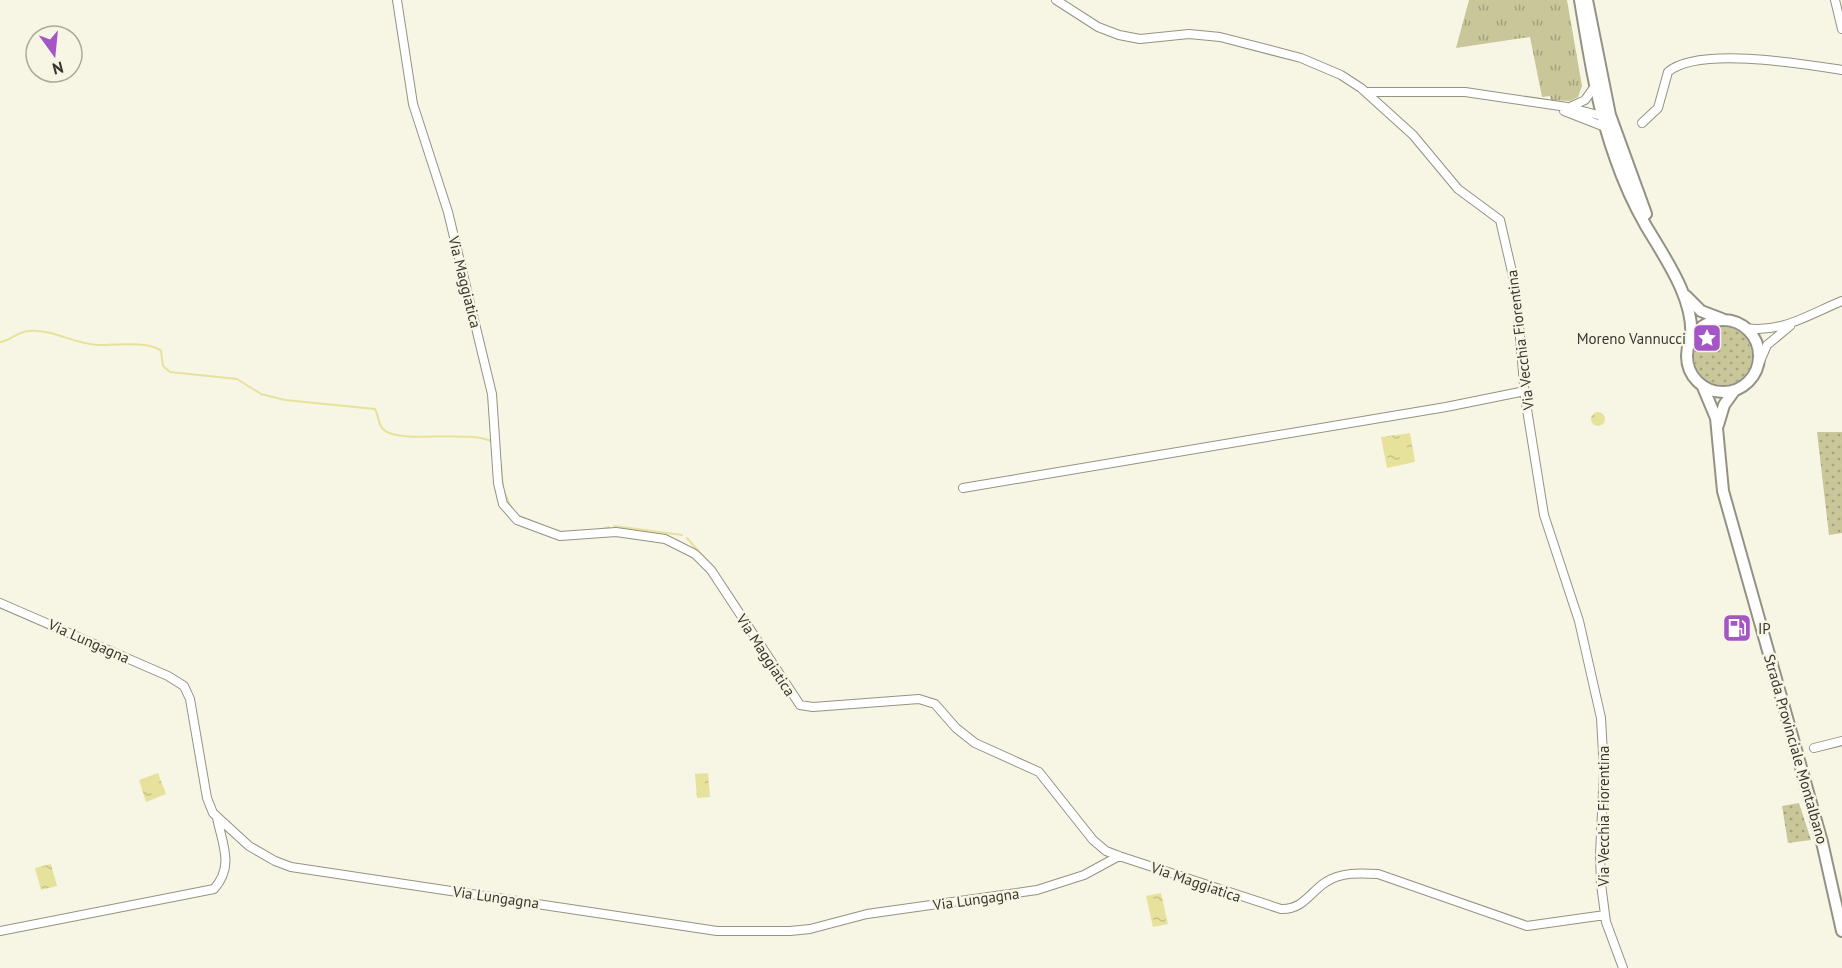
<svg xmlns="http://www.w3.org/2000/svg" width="1842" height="968" viewBox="0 0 1842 968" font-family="'PT Sans',sans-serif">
<defs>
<pattern id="grass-dots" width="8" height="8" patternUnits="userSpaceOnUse" patternTransform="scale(1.5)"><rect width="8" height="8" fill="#c9c69a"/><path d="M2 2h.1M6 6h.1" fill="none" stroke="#a4a27e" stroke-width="1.8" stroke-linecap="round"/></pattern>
<pattern id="park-tufts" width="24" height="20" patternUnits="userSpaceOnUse" patternTransform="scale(1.5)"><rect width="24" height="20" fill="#c9c69a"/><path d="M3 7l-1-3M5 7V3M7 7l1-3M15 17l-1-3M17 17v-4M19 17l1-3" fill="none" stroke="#a4a27e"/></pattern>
<pattern id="water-ripples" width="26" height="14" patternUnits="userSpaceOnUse" patternTransform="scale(1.5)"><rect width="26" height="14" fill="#e6e19b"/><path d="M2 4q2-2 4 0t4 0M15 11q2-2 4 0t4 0" fill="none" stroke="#c6c286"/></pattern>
</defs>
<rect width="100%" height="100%" fill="#f7f6e4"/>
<!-- grass -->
<path fill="url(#grass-dots)" d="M1694 356a29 29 0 1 1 58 0a29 29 0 1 1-58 0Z
M1817 432H1842V533L1829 535Z
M1799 803 1811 840 1788 843 1782 806Z"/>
<!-- park -->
<path fill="url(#park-tufts)" d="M1469 0H1567L1582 86 1578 97 1570 101 1551 100 1550 96 1542 97 1530 37 1456 48Z"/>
<!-- water -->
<path fill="url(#water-ripples)" d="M1591 419a7 7 0 1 1 14 0a7 7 0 1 1-14 0Z
M1410 433 1415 462 1387 468 1381 437Z
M158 773 166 794 146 802 139 780Z
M708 773 710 797 697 798 695 774Z
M51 864 57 886 41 890 35 868Z
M1161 893 1168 924 1153 927 1146 896Z"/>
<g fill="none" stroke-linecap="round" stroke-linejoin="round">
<!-- stream -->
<path stroke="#e6e19b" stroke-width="2" d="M0 342C10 341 16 332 29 331 53 329 74 344 98 345 112 345 151 341 161 351L163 366 170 372 237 379 261 394 285 400 375 409C379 416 378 425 384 430 399 444 468 430 491 441
M501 464 503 488 511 508
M517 515 537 523
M614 526 682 535
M598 530 609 527
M687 538 708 562"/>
<!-- minor casing -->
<g stroke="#949383" stroke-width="10">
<path id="minor" d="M397 0 413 104 448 212 492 394 498 483 503 504 517 520 560 536 616 532 665 539 695 554 711 570 800 705 813 707 919 699 935 704 956 728 975 743 1039 772 1093 840 1106 851 1119 856 1281 909C1303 910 1310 892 1326 882 1341 872 1360 873 1378 874L1527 926 1605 915
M1056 0 1098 27 1119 35 1140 39 1189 34 1220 37 1301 58 1341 75 1361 88 1413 135 1458 189 1500 220 1516 289 1525 397 1544 515 1579 621 1601 718 1604 771 1600 855 1601 884 1606 922 1623 968
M1835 0 1842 29
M1366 92H1465L1567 107 1606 117
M1570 107 1585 100 1595 86
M1564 111 1605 127
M1642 123 1658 108 1668 72C1698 46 1804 64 1842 70
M1745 328C1780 334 1810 314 1842 301
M1758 366 1767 345 1790 326
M963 488 1446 407 1525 391
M0 603 168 676 184 686 190 699 207 798 213 813 249 846 275 861 291 867 717 931H790L810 929 867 914 1037 890 1084 875 1119 856
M1814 748 1842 741
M0 931 214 889C234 866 223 846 217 818"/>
</g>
<!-- secondary casing -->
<g stroke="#949383" stroke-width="14">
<path id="secondary" d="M1580 0C1589 54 1597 108 1616 160 1624 183 1634 205 1646 226 1665 258 1695 300 1691 339
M1587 0 1610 115 1646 214
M1686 296 1701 311 1722 319
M1687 356a36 36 0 1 1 72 0a36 36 0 1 1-72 0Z
M1703 387 1716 418 1723 491 1822 842 1842 931
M1718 425 1724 405 1734 391"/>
</g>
<!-- minor -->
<use href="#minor" stroke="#fff" stroke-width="8"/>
<!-- secondary -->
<use href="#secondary" stroke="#fff" stroke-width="10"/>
</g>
<!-- icons -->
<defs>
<g id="sight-square" transform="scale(1.5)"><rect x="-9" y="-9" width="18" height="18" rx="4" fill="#a455c6" stroke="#f7f6e4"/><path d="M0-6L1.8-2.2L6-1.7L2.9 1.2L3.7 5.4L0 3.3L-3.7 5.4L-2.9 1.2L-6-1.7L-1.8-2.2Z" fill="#fff"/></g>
<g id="fuel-square" transform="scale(1.5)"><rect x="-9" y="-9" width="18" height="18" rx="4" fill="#a455c6" stroke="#f7f6e4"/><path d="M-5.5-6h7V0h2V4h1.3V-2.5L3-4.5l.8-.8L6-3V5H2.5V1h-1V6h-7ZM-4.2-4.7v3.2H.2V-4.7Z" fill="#fff"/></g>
</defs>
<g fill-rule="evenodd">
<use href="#sight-square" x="1707" y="338"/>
<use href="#fuel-square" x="1737" y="628"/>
</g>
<g text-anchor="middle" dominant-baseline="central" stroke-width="5" stroke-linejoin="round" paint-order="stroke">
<!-- street labels -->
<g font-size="15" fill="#373730" stroke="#f7f6e4">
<text transform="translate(465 282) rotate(76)">Via Maggiatica</text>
<text transform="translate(1520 340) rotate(-97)">Via Vecchia Fiorentina</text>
<text transform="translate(89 641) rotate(24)">Via Lungagna</text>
<text transform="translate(766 655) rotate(57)">Via Maggiatica</text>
<text transform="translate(1796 749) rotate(74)">Strada Provinciale Montalbano</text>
<text transform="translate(1603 816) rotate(-90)">Via Vecchia Fiorentina</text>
<text transform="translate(1196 882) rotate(19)">Via Maggiatica</text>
<text transform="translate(496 897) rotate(8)">Via Lungagna</text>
<text transform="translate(976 899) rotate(-8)">Via Lungagna</text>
</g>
<!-- poi labels -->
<g font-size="15" fill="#373730" stroke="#f7f6e4" text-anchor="end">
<text x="1686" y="338">Moreno Vannucci</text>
<text x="1758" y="628" text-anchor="start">IP</text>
</g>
</g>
<!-- north arrow -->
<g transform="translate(54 54) rotate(165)"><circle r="28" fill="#f7f6e4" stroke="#aaaa9c" stroke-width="1.5"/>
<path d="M0-4.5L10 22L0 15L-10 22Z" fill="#a455c6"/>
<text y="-9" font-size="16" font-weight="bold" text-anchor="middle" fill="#373730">N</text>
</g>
</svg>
